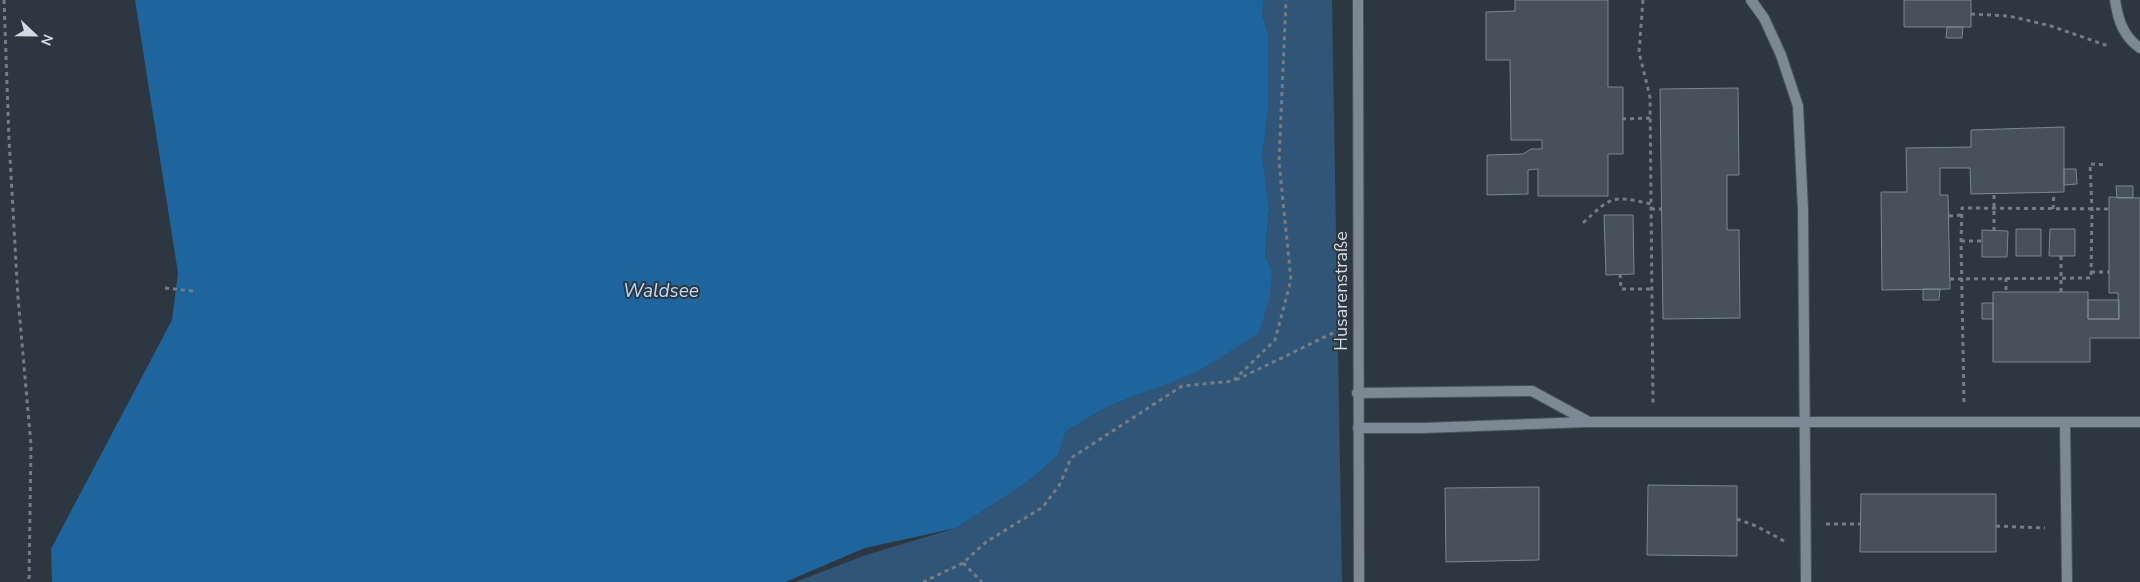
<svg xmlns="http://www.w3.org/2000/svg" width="2140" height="582" viewBox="0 0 2140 582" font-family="'Nunito Sans',sans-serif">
<rect width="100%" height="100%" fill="#2d3741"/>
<!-- green -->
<path fill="#305577" d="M1264 0H1332L1342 582H795L866 555 956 528 1026 483 1058 456 1066 431 1107 407 1151 390 1272 271 1265 256 1269 212 1262 156 1268 109V34L1262 14Z"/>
<!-- water -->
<path fill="#1e659e" d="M135 0H1264L1262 14 1268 34V109L1262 156 1269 209 1265 256 1272 271 1270 295 1259 333 1197 372 1107 407 1066 431 1058 456 1026 483 956 528 865 548 785 582H52L51 549 172 320 178 273Z"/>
<!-- building -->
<path fill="#46515c" stroke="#7a8691" d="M1515 0H1608V87H1623V154H1608V196H1538V169L1528 170V194L1487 195V155L1523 154 1531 149H1542V140H1511L1510 60H1486V12L1515 11Z
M1904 0H1971V27H1904Z
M1947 27H1963L1962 38H1946Z
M1738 88 1739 175H1727V230H1739L1740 318 1663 319 1660 89Z
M2064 127V192L1971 194 1970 168H1940V195H1948L1950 289 1882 290 1881 192H1907L1906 148 1971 147V130Z
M2064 169H2076L2077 184 2064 185Z
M2116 186H2133V198H2117Z
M2109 197 2140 198V338H2090V362H1993V292H2088V319H2119L2118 293H2109Z
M1604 215H1633L1634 274 1606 275Z
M2016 229H2041V256H2016Z
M2050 229H2075V256H2049Z
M1982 230 2008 231 2007 257H1982Z
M1923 289H1940L1939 300H1923Z
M2088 300H2119V319H2088Z
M1982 303H1993V319H1982Z
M1648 485 1737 486V556L1647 555Z
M1539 487V560L1446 562 1445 488Z
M1861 494H1996V552H1860Z"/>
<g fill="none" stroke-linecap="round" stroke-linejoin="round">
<!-- lane casing -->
<g stroke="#4a525b" stroke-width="12">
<path id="lane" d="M1751 0 1764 18 1781 55 1798 106 1803 210 1806 582
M2115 0C2118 20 2123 36 2140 48
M1357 393 1532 391 1589 422H2140
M2065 422 2067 582
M1358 428H1423L1587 422"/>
</g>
<!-- street casing -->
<g stroke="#4a525b" stroke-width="12">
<path id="street" d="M1358 0 1359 582"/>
</g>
<!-- path -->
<path stroke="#747c85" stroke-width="3" stroke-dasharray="4 4" stroke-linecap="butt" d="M4 0 9 139 18 298 31 445 29 582
M1643 0 1639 52 1650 97 1653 403
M1971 14 2009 16 2051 26 2108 46
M1622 119 1650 118
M1651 209H1661
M2053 209 2054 192
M1949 216 1962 215
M1583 223C1612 196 1611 195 1651 204
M1994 231V193
M1961 241H1981
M2091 272H2109
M1620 274 1621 289H1652
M2006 278V292
M1950 279 2091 278 2092 210 2090 164 2107 165
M165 288 193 291
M2061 292V256
M1236 380 1339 330
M1964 402 1961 241 1962 208 2109 209
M1737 519 1756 526 1786 542
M1826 524H1860
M1996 526 2045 528
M963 563 982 582
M923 582 963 563 986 542 1043 507 1060 484 1071 458 1182 386 1233 381 1275 340 1291 280 1279 162 1286 0"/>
<!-- lane -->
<use href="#lane" stroke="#7c8893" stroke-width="10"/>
<!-- street -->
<use href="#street" stroke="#7c8893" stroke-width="10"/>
</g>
<g text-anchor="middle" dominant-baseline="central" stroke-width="4" stroke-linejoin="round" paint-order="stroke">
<!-- street labels -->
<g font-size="18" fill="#d3d9e0" stroke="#2d3741">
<text transform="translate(1341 291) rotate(-90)">Husarenstraße</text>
</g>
<!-- water labels -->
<g font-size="19" font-style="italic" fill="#b9dbfb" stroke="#2d3741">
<text x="661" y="291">Waldsee</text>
</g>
</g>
<!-- north arrow -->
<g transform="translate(35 35) rotate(112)" stroke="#2d3741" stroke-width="4" paint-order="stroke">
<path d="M0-4L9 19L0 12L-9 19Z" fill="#d3d9e0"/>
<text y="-8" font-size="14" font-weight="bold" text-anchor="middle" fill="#d3d9e0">N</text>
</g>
</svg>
